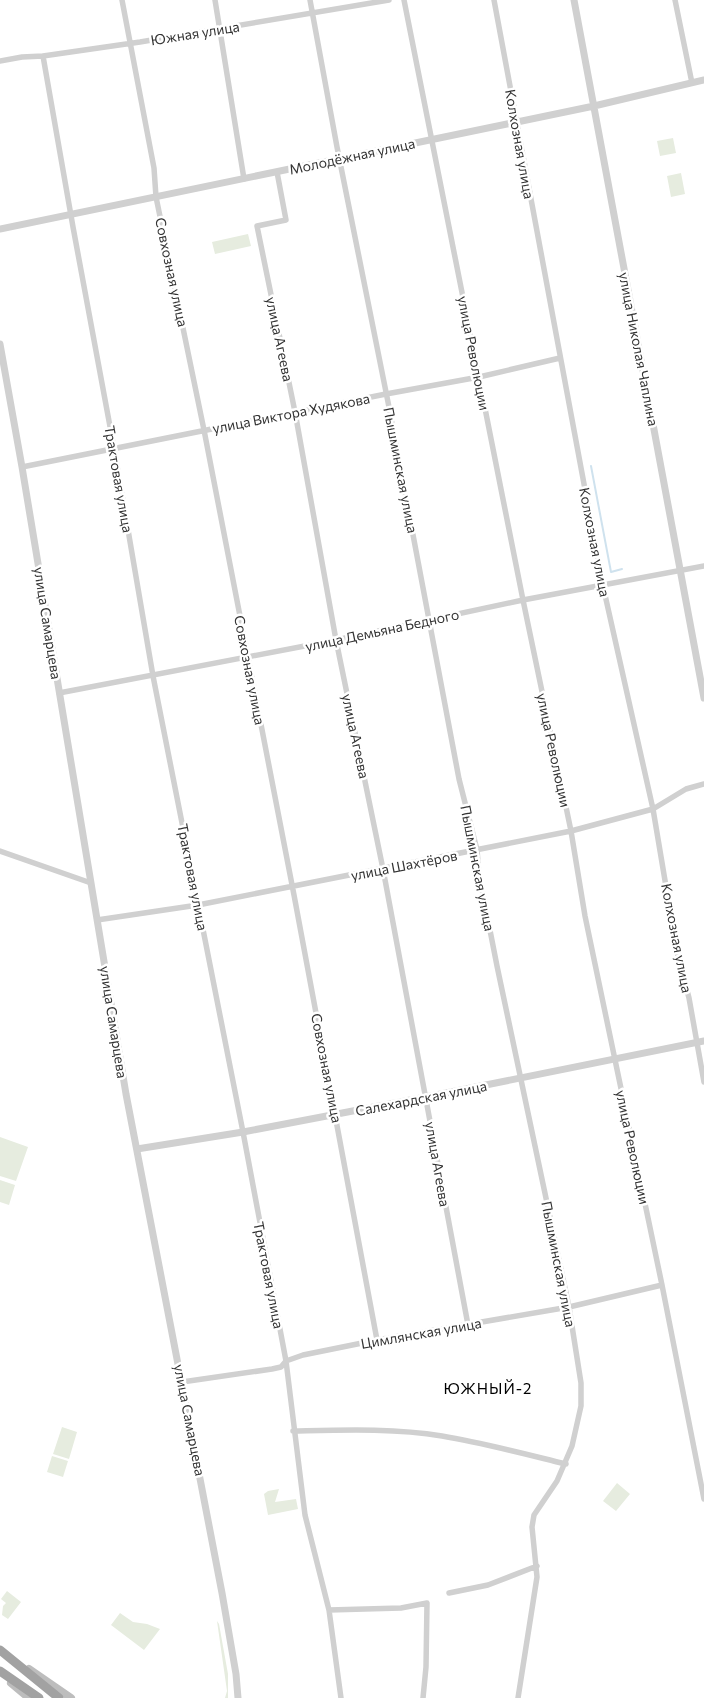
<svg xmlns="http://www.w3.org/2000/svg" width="704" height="1698" viewBox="0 0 704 1698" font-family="Commissioner,sans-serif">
<rect width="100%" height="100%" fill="#fff"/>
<!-- green -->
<path fill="#e6ecdf" d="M673 138 676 153 660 156 657 141Z
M681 173 685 194 671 197 667 176Z
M248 234 251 246 215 254 212 242Z
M0 1137 28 1147 16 1181 0 1176Z
M0 1180 15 1185 9 1205 0 1202Z
M62 1427 77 1432 69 1459 53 1454Z
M52 1456 68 1461 63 1477 47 1472Z
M617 1483 630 1494 616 1511 603 1501Z
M279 1489 275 1502 296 1499 298 1509 268 1515 264 1494 268 1491Z
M7 1591 21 1602 8 1619 2 1615 3 1606 6 1603 1 1599Z
M120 1613 133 1622 147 1624 160 1629 144 1650 111 1625Z
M217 1621 219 1624 228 1674V1698H225L227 1691Z"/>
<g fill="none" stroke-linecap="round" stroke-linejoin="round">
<!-- stream -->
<path stroke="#cfe2ee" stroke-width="2" d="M591 466 611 572 622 569"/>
<!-- minor -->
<path stroke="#d0d0d0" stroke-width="5.5" d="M122 0 154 168 156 197 204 430 294 895 377 1340
M215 0 244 179
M310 0 337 147 388 402 459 779 477 850 479 874 497 966 569 1307 581 1383V1406L572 1446 557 1481 534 1515 532 1527 537 1577 518 1698
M404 0 523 600 571 831 585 916 662 1285 704 1499
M494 0 603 586 653 809 677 952 689 998 704 1082
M675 0 692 83
M43 56 73 227 114 448 153 676 243 1132 286 1361 305 1515 329 1610 341 1698
M0 61 22 57 43 56 140 42 389 0
M277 172 286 220 257 226 295 412 336 640 383 869 468 1325
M22 467 386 394 479 377 560 358
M59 693 336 640 523 600 704 566
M0 851 91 883
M97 920 198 905 571 831 653 809 686 789 704 784
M182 1382 272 1369 281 1367 286 1361 303 1355 377 1340 569 1307 662 1285
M293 1431C343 1430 393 1428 442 1436 484 1443 525 1454 566 1464
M449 1593 488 1585 537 1566
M329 1610 401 1608 427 1603 426 1667 423 1698"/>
<!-- tertiary -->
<path stroke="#d0d0d0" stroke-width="7" d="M574 0 704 698
M0 229 594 106 704 80
M0 344 22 467 126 1094 222 1593 236 1674 238 1698
M137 1149 243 1132 426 1097 704 1041"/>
<!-- secondary -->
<path stroke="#bdbdbd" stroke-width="8" d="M29 1669 71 1698
M11 1683 29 1698"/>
<!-- trunk -->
<path stroke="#a2a2a2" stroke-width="9" d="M0 1650 59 1698
M0 1671 39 1698"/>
</g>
<g text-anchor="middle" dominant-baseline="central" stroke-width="5" stroke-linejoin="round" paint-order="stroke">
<!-- street labels -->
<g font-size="14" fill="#333" stroke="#fff">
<text transform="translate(195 33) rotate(-9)">Южная улица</text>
<text transform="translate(520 144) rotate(80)">Колхозная улица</text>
<text transform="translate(352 156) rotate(-12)">Молодёжная улица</text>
<text transform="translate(172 272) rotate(78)">Совхозная улица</text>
<text transform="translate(280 339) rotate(78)">улица Агеева</text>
<text transform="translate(639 349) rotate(79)">улица Николая Чаплина</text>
<text transform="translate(474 353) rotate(79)">улица Революции</text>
<text transform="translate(291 413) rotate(-11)">улица Виктора Худякова</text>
<text transform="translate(401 470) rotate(79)">Пышминская улица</text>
<text transform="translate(119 479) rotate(80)">Трактовая улица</text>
<text transform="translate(595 542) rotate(79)">Колхозная улица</text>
<text transform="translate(48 623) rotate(81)">улица Самарцева</text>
<text transform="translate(382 630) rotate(-12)">улица Демьяна Бедного</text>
<text transform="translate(250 670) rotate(79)">Совхозная улица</text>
<text transform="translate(356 736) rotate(78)">улица Агеева</text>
<text transform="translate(554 750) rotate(78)">улица Революции</text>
<text transform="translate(404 865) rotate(-11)">улица Шахтёров</text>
<text transform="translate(478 868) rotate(79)">Пышминская улица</text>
<text transform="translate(193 877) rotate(79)">Трактовая улица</text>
<text transform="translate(677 938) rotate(79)">Колхозная улица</text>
<text transform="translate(114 1022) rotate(81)">улица Самарцева</text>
<text transform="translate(327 1068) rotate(79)">Совхозная улица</text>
<text transform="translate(421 1098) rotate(-11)">Салехардская улица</text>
<text transform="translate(633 1147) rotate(78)">улица Революции</text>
<text transform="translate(438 1164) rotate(80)">улица Агеева</text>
<text transform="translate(559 1264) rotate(79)">Пышминская улица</text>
<text transform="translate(269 1275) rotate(79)">Трактовая улица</text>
<text transform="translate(421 1333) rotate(-10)">Цимлянская улица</text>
<text transform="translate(190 1420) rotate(79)">улица Самарцева</text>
</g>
<!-- neighbourhood labels -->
<g font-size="15" letter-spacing="1" fill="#000" stroke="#fff">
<text x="488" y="1388">ЮЖНЫЙ-2</text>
</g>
</g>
</svg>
